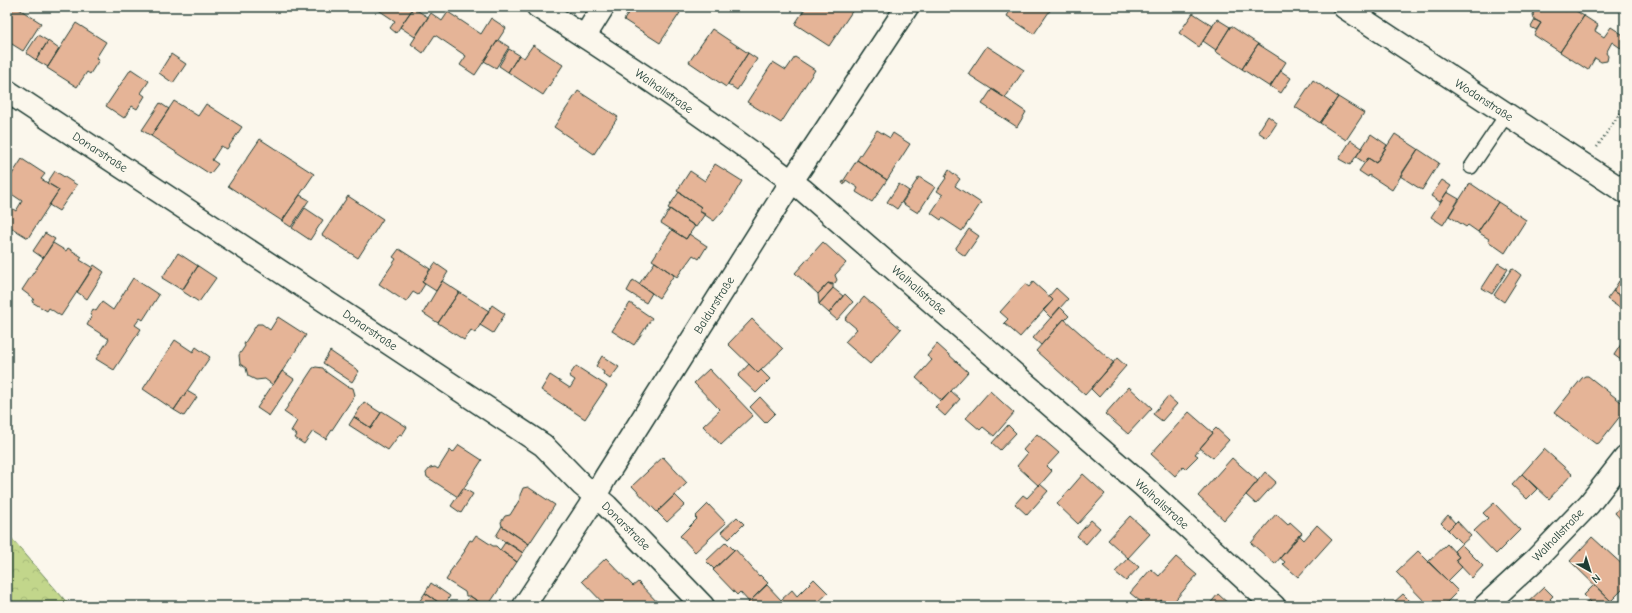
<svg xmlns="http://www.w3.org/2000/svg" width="1632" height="613" viewBox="0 0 1632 613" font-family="'Comic Neue',sans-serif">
<defs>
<pattern id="forest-crowns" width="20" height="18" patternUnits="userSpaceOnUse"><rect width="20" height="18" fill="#c2d68b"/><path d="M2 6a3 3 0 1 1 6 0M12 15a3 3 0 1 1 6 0" fill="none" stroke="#a6b979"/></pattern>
</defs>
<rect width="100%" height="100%" fill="#fbf7ec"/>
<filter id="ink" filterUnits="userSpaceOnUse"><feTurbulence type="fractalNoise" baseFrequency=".025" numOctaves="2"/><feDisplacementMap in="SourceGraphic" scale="8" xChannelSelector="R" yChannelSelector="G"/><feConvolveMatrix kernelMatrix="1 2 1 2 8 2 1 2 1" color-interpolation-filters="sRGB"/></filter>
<g filter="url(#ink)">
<!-- forest -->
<path fill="url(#forest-crowns)" stroke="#708a60" d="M7 533 70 606H7Z"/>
<!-- building -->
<path fill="#e5b497" stroke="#1f3d34" d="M11 7H16L41 23 23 51 7 41V14Z
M374 7H414L396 33 390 28 395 21Z
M632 7H671L680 13 660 43 624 20Z
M806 7H855L829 46 795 24Z
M1012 7H1048L1051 9 1034 34 1007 16Z
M1544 7H1559L1566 11 1570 7 1584 16 1560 52 1534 35 1541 23 1534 19 1533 14 1535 11H1541Z
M413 8 428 17 415 37 400 27Z
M448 12 481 34 491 18 506 28 475 75 460 65 466 56 435 35 423 53 411 44 431 13 442 21Z
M1193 13 1213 26 1199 47 1179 33Z
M1584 16 1598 25 1595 31 1604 37 1611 27 1625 36V43L1622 49 1612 42 1606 53 1608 56 1607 61 1601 62 1595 58 1588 70 1560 52Z
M1217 19 1230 27 1216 50 1203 41Z
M1535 20 1541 23 1536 30 1531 27Z
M76 23 106 42 96 58 99 60 90 74 87 72 77 87 47 68Z
M1231 26 1258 44 1242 69 1215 51Z
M712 29 748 53 726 87 689 62Z
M38 35 48 41 36 60 26 53Z
M498 40 509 47 496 68 484 61Z
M48 41 59 49 48 67 36 60Z
M1258 44 1286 62 1270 87 1242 69Z
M533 45 563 65 543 95 508 72 519 55 524 58Z
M987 46 1024 70 1005 98 968 74Z
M509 49 519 55 508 72 499 66Z
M748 53 757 59 737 90 728 84Z
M171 54 186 64 173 83 159 73Z
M795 57 815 70 781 123 747 102 773 62 786 70Z
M131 69 149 81 141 93 145 96 137 109 132 106 124 118 106 106Z
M1281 71 1291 78 1281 93 1270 86Z
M1313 80 1338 97 1320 123 1295 107Z
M992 89 1026 112 1017 127 982 104Z
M578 91 618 117 594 154 554 127Z
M1338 97 1364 113 1346 140 1320 123Z
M174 101 198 116 206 104 242 127 227 149 221 146 212 160 218 164 210 174 151 136Z
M160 103 169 109 151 136 142 130Z
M1268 116 1277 123 1267 138 1258 132Z
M877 130 890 138 893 133 910 144 887 180 857 160Z
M1371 134 1387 145 1376 163 1368 158 1365 163 1356 157Z
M1395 134 1418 149 1392 190 1369 175 1368 177 1359 171 1368 158 1376 163Z
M260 139 314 174 282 221 228 186Z
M1351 140 1362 148 1350 165 1339 159Z
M1418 149 1439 163 1422 190 1400 176Z
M22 159 45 174 41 179 59 190 28 238 7 225V205L16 211 22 201 7 191V182Z
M857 160 887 180 872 202 856 192 858 188 846 180 844 184 842 183Z
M715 164 742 181 728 205 714 221 699 211 701 207 677 191 690 171 705 181Z
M949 170 960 179 955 186 981 203 962 231 942 218 941 220 931 213 943 195 937 191 946 178 945 177Z
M55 171 77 185 59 211 49 205 59 190 47 183Z
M919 177 935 187 918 213 902 203Z
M1442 180 1451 186 1440 202 1431 196Z
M1470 183 1498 202 1478 232 1468 225 1466 227 1449 216Z
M899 184 909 191 897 209 887 202Z
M679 192 701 207 699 211 705 214 696 227 668 208Z
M1447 192 1459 199 1443 225 1431 217Z
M300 195 309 200 291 227 282 221Z
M348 196 383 219 358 258 322 235Z
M1498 202 1526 220 1505 253 1488 241 1489 239 1478 232Z
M305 208 323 220 310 240 292 228Z
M670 209 695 226 686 239 661 223Z
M969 229 979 236 965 256 955 249Z
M672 230 686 239 689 234 707 246 699 259 693 255 677 277 652 260Z
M45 233 55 239 43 258 33 251Z
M823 242 846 263 835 275 837 280 835 283 831 285 828 283 818 294 795 273Z
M53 243 66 251 68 248 82 257 80 260 93 268 61 316 49 308 47 311 32 302 34 299 22 290Z
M399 249 430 269 422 282 425 284 418 295 413 292 406 302 379 284 396 259 393 257Z
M178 253 198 266 182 290 162 278Z
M655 262 674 275 659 298 639 284Z
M435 263 448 272 436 291 422 282Z
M1498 263 1508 269 1492 294 1482 288Z
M94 265 104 272 87 299 77 292Z
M198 266 216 278 199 302 182 291Z
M1512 268 1521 275 1504 302 1494 295Z
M133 278 159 295 143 320 140 318 135 325 141 329 114 370 96 359 109 339 87 325 92 316 90 315 93 309 96 311 102 302 113 310Z
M633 280 652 293 646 303 627 291Z
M442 281 459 292 438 323 423 313Z
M1619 281 1625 285V299L1613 291Z
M1033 282 1053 300 1020 337 1004 323 1008 319 1000 312 1025 284 1029 287Z
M828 283 833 284V288L819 304 818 294Z
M833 288 843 296 829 313 819 304Z
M1056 288 1068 299 1051 318 1043 310 1053 300 1049 296Z
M1613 291 1625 299 1624 311 1607 299Z
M459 292 489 311 475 333 471 330 464 340 438 323Z
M845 294 853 302 837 320 829 313Z
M864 297 901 329 870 364 845 342 857 329 845 319Z
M630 303 652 318 634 345 612 331Z
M492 305 505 314 493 333 480 325Z
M1060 307 1069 316 1065 320 1064 319 1041 345 1033 338Z
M278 317 306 335 273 385 265 379 256 380 248 376 246 368 240 364 239 355 245 346 244 344 257 324H262L270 330Z
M752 319 783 349 758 373 728 344Z
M1064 319 1114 363 1085 395 1036 351Z
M1625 338V363L1614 355Z
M175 340 193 352 196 347 210 357 174 410 143 389Z
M937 344 968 372 942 401 916 378 932 360 927 356Z
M330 351 359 371 352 382 323 363Z
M602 356 619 367 610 379 603 374 604 372 596 366Z
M1117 358 1126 366 1099 397 1091 389Z
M749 364 758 373 761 370 770 379 756 393 738 376Z
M576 366 607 386 585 419 541 390 550 375 570 388 575 380 569 376Z
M316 367 323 368 326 372 346 386 353 388 355 395 326 439 313 431 304 444 295 438 297 435 291 431 297 421 284 412 313 368Z
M709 369 753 415 721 445 703 426 720 410 694 383Z
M282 371 294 379 269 416 257 408Z
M1585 376H1588L1625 405V410L1599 443 1596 444 1554 413 1582 378Z
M1129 387 1152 408 1128 434 1105 414Z
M187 391 197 397 184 416 174 410Z
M951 391 960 399 945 416 935 407Z
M990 391 1014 413 994 436 983 427 980 430 966 418Z
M1168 396 1177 404 1162 421 1153 414Z
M760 397 775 413 765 423 750 407Z
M364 402 381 413 371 428 354 417Z
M382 411 407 427 402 435 400 434 388 450 349 425 354 417 371 428Z
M1189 412 1213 433 1195 454 1198 456 1185 469 1183 467 1175 476 1151 454Z
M1008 425 1016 433 1000 450 992 443Z
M1216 428 1229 440 1213 458 1200 448 1213 433 1212 432Z
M1037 434 1059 453 1047 466 1052 471 1039 486 1017 466 1027 454 1023 450Z
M459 445 482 460 458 497 427 477 426 473 430 468 435 467 438 469 450 450 453 453Z
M1544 449 1572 474 1549 499 1522 474Z
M663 457 687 483 657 512 632 486Z
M1232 458 1258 481 1224 520 1198 496Z
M1265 472 1276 482 1256 504 1246 495Z
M1083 474 1105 494 1078 524 1057 504Z
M1522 474 1537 489 1527 499 1512 485Z
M1040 484 1048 491 1027 515 1015 504 1023 495 1027 498Z
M528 487 555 505 529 544 502 526 501 522 505 516 510 515 520 499V495L523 488Z
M463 488 473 494 461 513 451 506Z
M675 495 685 505 667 522 657 512Z
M1625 501V524L1615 513Z
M1494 503 1520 530 1496 554 1474 531 1488 518 1483 513Z
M708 504 726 523 695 552 680 536 697 519 695 517Z
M1276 514 1288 525 1290 522 1302 533 1275 564 1251 543Z
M1448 515 1455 523 1448 530 1441 523Z
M1130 516 1150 534 1128 558 1108 540Z
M737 517 744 524 729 539 721 532Z
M1091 520 1100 528 1086 544 1077 536Z
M1457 521 1471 536 1462 544 1448 530Z
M1317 525 1332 539 1298 577 1283 564 1285 562 1280 558 1299 535 1304 540Z
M502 526 529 544 523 553 496 536Z
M476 535 493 546H496L500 550 517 562 488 606H485L470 596H466L465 592 446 580 450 574 449 573 465 551 464 550 470 540 472 541Z
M1592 537 1625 567V587L1611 601 1570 561Z
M506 541 523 553 517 562 500 550Z
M726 542 734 550 714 569 706 561Z
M1447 544 1459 557 1455 560 1462 567 1448 581 1428 562Z
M1461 544 1483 566 1472 578 1455 560 1459 557 1454 551Z
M735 549 759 576 760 575 768 583 749 602 740 592 737 595 713 570Z
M1418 551 1458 591 1443 606H1429L1396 572Z
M1176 557 1197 575 1170 606 1161 600 1156 606H1146L1130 593 1151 569 1159 576Z
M606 558 633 586 638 582 661 606H606L582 581Z
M1128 558 1139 567 1126 581 1115 572Z
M814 579 828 593 814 606H747L746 605 767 585 781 600 792 590 797 596Z
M431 583 450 596 444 606 425 593Z
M1594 585 1611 601 1617 606H1595L1584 595Z
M1544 587 1553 596 1550 599 1557 606H1524Z
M425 593 444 606H424L419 602Z
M1218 594 1231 606H1208Z
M1403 594 1415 606H1393L1392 604Z
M470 596 485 606H466L464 605Z
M1589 600 1595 606H1582Z"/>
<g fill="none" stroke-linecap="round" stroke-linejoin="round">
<!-- lane casing -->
<g stroke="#1f3d34" stroke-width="16">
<path id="lane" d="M1471 167 1507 114"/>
</g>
<!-- street casing -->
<g stroke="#1f3d34" stroke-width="25">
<path id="street" d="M538 7C629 64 718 126 803 190L1142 485 1274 606
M1344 7 1625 192
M585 36 603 7
M7 91 543 445 582 485 607 506 703 606
M524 606 589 507 605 478 792 181 907 7
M1485 606 1536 559 1589 504 1625 458"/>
</g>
<!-- path -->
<path stroke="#1f3d34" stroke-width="2.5" stroke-dasharray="1 3" stroke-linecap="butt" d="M1597 147 1625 106"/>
<!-- lane -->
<use href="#lane" stroke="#fbf7ec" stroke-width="13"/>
<!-- street -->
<use href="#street" stroke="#fbf7ec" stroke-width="22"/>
</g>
</g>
<g text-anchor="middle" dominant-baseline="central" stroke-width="3" stroke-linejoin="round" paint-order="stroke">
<!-- street labels -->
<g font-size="12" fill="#1f3d34" stroke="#fbf7ec">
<text transform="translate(664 91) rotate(35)">Walhallstraße</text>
<text transform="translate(1484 100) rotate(33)">Wodanstraße</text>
<text transform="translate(100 152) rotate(33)">Donarstraße</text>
<text transform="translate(919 290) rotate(41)">Walhallstraße</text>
<text transform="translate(714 305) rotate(-58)">Baldurstraße</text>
<text transform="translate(370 330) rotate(34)">Donarstraße</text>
<text transform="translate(1162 504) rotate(42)">Walhallstraße</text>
<text transform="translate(626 526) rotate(45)">Donarstraße</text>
<text transform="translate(1558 535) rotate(-46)">Walhallstraße</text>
</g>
</g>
<!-- margin -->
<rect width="1632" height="613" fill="none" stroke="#fbf7ec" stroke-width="24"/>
<rect x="12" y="12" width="1608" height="589" fill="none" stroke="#1f3d34" stroke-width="1.5" filter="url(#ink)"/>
<!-- north arrow -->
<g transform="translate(1590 571) rotate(141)" stroke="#fbf7ec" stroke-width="3" paint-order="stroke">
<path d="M0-3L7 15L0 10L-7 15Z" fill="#1f3d34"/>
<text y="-6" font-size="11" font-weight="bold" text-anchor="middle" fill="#1f3d34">N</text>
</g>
</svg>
